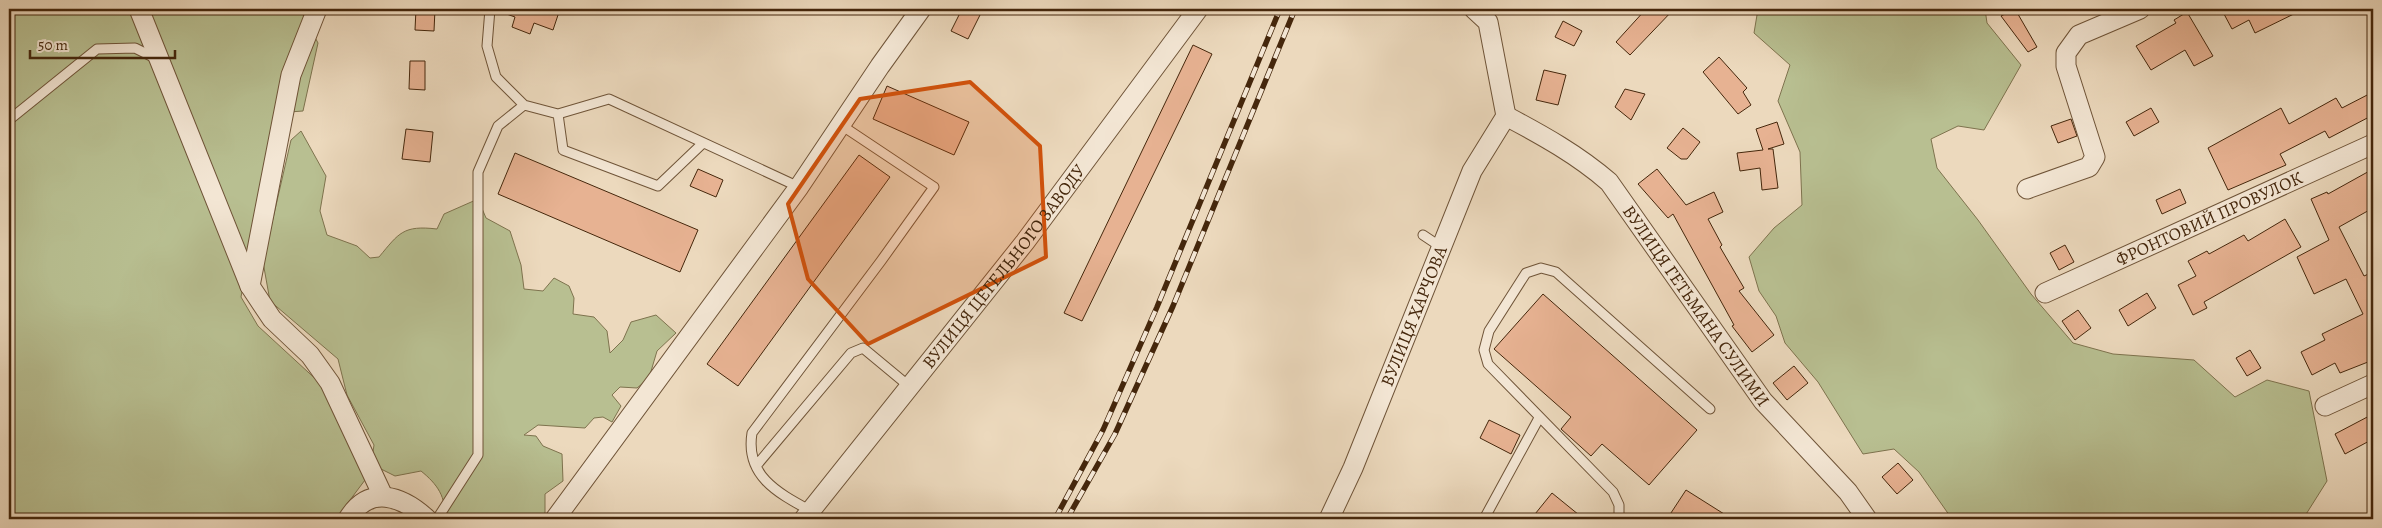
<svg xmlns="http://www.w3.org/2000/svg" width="2382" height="528" viewBox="0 0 2382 528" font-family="Alegreya,serif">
<rect width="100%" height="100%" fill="#ecd9bd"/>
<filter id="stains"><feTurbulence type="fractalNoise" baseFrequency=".004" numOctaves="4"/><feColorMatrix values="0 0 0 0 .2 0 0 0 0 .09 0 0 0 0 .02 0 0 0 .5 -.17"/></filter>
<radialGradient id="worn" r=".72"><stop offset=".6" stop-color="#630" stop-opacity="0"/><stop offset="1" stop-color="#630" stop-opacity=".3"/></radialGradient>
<!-- green -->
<path fill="#b8bf91" stroke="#7e734e" d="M9 9H132L135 17 162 12 300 9 318 43 303 111 275 113 241 297 258 326 321 384 368 476 347 504 340 519H9Z
M1758 9H1985L1987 23 2021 65 1984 130 1958 126 1931 139 1937 168 1978 220 2031 294 2073 343 2113 354 2194 360 2235 397 2267 380 2309 391 2327 481 2303 519H1952L1919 472 1894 449 1863 454 1818 382 1785 343 1776 316 1759 291 1749 257 1774 228 1802 205 1800 152 1778 101 1790 65 1754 33Z
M301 131 326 176 320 211 327 235 357 246 370 258 379 257C399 233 403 225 437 229L444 214 478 199 486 218 510 231 521 265 524 289 543 291 554 278 569 286 574 298 573 314 594 317 607 331 610 353 623 340 631 322 656 315 676 333 657 351 649 378 637 388 620 387 612 395 621 406 612 422 603 417 594 418 585 428 538 425 524 435 536 436 543 446 562 454 563 481 545 494V519H444C447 497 437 484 421 471L395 476 371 464 374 445 347 395 338 359 270 301 263 262 291 140Z"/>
<!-- building -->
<path fill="#e7b292" stroke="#45270c" d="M416 9H435L434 31 415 30Z
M499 9H560L553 30 534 23 530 34 512 27 515 17 498 11Z
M962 9H983L968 39 951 31Z
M1646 9H1674L1630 55 1616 42Z
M2015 9 2037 47 2028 52 2001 16Z
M2235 9H2304L2255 33 2249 20 2232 29 2224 14Z
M2187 12 2213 56 2194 66 2185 50 2151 70 2136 46 2176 23 2174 20Z
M1563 21 1582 31 1574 46 1555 37Z
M1193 45 1212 54 1082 321 1064 313Z
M1719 57 1747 88 1743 92 1751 105 1738 114 1703 72Z
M410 61H425V90L409 89Z
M1544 70 1566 75 1558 105 1536 100Z
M887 86 969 122 954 155 873 119Z
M1625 89 1645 94 1631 120 1615 107Z
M2373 92V115L2329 138 2325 131 2280 154 2286 165 2228 190 2208 148 2281 108 2289 124 2336 98 2342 108Z
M2151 108 2159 122 2134 136 2126 122Z
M2071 119 2077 136 2058 143 2051 126Z
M1777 122 1784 144 1768 149H1773L1778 188 1762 190 1760 168 1740 171 1737 153 1763 150 1756 129Z
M1683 128 1700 142 1687 159H1681L1667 148Z
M406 129 433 132 430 162 402 159Z
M515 153 698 230 680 272 498 194Z
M859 155 890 177 738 386 707 364Z
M698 169 723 180 716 197 690 186Z
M1657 169 1686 205 1714 192 1723 212 1708 219 1722 245 1720 247 1744 288 1739 291 1774 335 1752 352 1732 326 1734 325 1673 214 1668 218 1638 184Z
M2373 169V208L2339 227 2364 276 2373 272V360L2340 373 2335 363 2312 375 2301 352 2325 340 2322 334 2363 314 2346 279 2314 294 2297 257 2329 240 2311 199 2327 192 2328 194Z
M2180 189 2186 203 2162 214 2156 200Z
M2285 219 2301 247 2204 302 2207 308 2193 315 2178 285 2196 276 2188 261 2207 251 2209 254 2244 235 2248 241Z
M2065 245 2074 262 2059 270 2050 253Z
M2147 293 2156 308 2128 326 2119 310Z
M1543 294 1697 430 1649 485 1602 444 1591 456 1561 429 1571 417 1494 349Z
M2078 310 2091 328 2075 340 2062 321Z
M2250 350 2261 368 2247 376 2236 358Z
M1794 366 1808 383 1787 400 1773 383Z
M2373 414V439L2345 454 2335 434Z
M1489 420 1520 435 1511 454 1480 438Z
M1898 463 1913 480 1897 494 1882 477Z
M1686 490 1732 519H1667Z
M1552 493 1584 519H1531Z"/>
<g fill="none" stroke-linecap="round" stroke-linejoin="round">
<!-- service casing -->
<g stroke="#6f5438" stroke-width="11">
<path id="service" d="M490 9 487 46 496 77 524 105
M558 114 563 150 658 186 703 143
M9 120 97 49 135 48 157 59
M1423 235 1441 247
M756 466 851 353 863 348 910 387
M811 511C778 493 745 476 752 433L881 261 934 187 841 125
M437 519 478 455V172L498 126 524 105 558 114 609 99 799 187
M1484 519 1539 418
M1619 519V505L1613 492 1488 364 1484 350 1489 331 1526 273 1541 268 1556 272 1710 409"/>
</g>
<!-- minor casing -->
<g stroke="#6f5438" stroke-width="21">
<g id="minor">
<path d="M139 9 250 286 272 319 310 355 330 383 383 496"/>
<path d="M1474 9 1488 22 1506 116"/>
<path id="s1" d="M1506 116C1542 135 1578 155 1609 182L1763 401 1848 492 1867 519"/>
<path d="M2027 189 2089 167 2095 157 2066 66V53L2079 35 2140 9"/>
<path d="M250 286 291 75 317 9"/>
<path id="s2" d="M2045 293 2373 144"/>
<path d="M2325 406 2373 384"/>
<path d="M348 519C369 484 402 496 427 519"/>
<path d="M555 519 799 187 880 66 921 9"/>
<path id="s3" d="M804 519 1025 242 1198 9"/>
<path id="s4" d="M1329 519 1353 468 1472 171 1506 116"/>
</g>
</g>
<!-- service -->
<use href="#service" stroke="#f3e6d4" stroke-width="9"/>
<!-- minor -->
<use href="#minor" stroke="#f3e6d4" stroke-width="19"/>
<!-- rail casing -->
<g stroke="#45270c" stroke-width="5.5">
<path id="rail" d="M1055 519 1103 430 1157 307 1280 9
M1067 519 1115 434 1173 306 1295 9"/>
</g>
<!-- rail -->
<use href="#rail" stroke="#f3e6d4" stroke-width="4" stroke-dasharray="11" stroke-linecap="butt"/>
</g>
<!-- marked area -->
<path fill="#d0520c" fill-opacity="0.2" stroke="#d0520c" stroke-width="4" stroke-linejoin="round" d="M970 82 1040 146 1046 257 868 344 808 279 788 204 860 99Z"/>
<g text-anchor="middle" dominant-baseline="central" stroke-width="4" stroke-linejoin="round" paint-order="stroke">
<!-- street labels -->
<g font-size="18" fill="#45270c" stroke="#f3e6d4">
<text stroke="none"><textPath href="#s2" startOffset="180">ФРОНТОВИЙ ПРОВУЛОК</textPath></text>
<text stroke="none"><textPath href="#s3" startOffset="322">ВУЛИЦЯ ЦЕГЕЛЬНОГО ЗАВОДУ</textPath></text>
<text stroke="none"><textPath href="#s1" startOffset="274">ВУЛИЦЯ ГЕТЬМАНА СУЛИМИ</textPath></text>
<text stroke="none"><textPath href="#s4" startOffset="220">ВУЛИЦЯ ХАРЧОВА</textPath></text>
</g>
</g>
<!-- margin -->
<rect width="2382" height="528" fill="none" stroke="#ecd9bd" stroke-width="30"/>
<rect x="10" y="10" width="2362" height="508" fill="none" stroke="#45270c" stroke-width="2.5"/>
<rect x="15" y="15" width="2352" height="498" fill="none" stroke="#45270c"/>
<!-- scale -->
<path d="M30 50v8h145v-8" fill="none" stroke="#45270c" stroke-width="2.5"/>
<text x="38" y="50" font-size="15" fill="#45270c" stroke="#f3e6d4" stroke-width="4" paint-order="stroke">50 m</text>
<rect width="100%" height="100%" filter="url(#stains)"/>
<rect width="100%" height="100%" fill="url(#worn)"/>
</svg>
